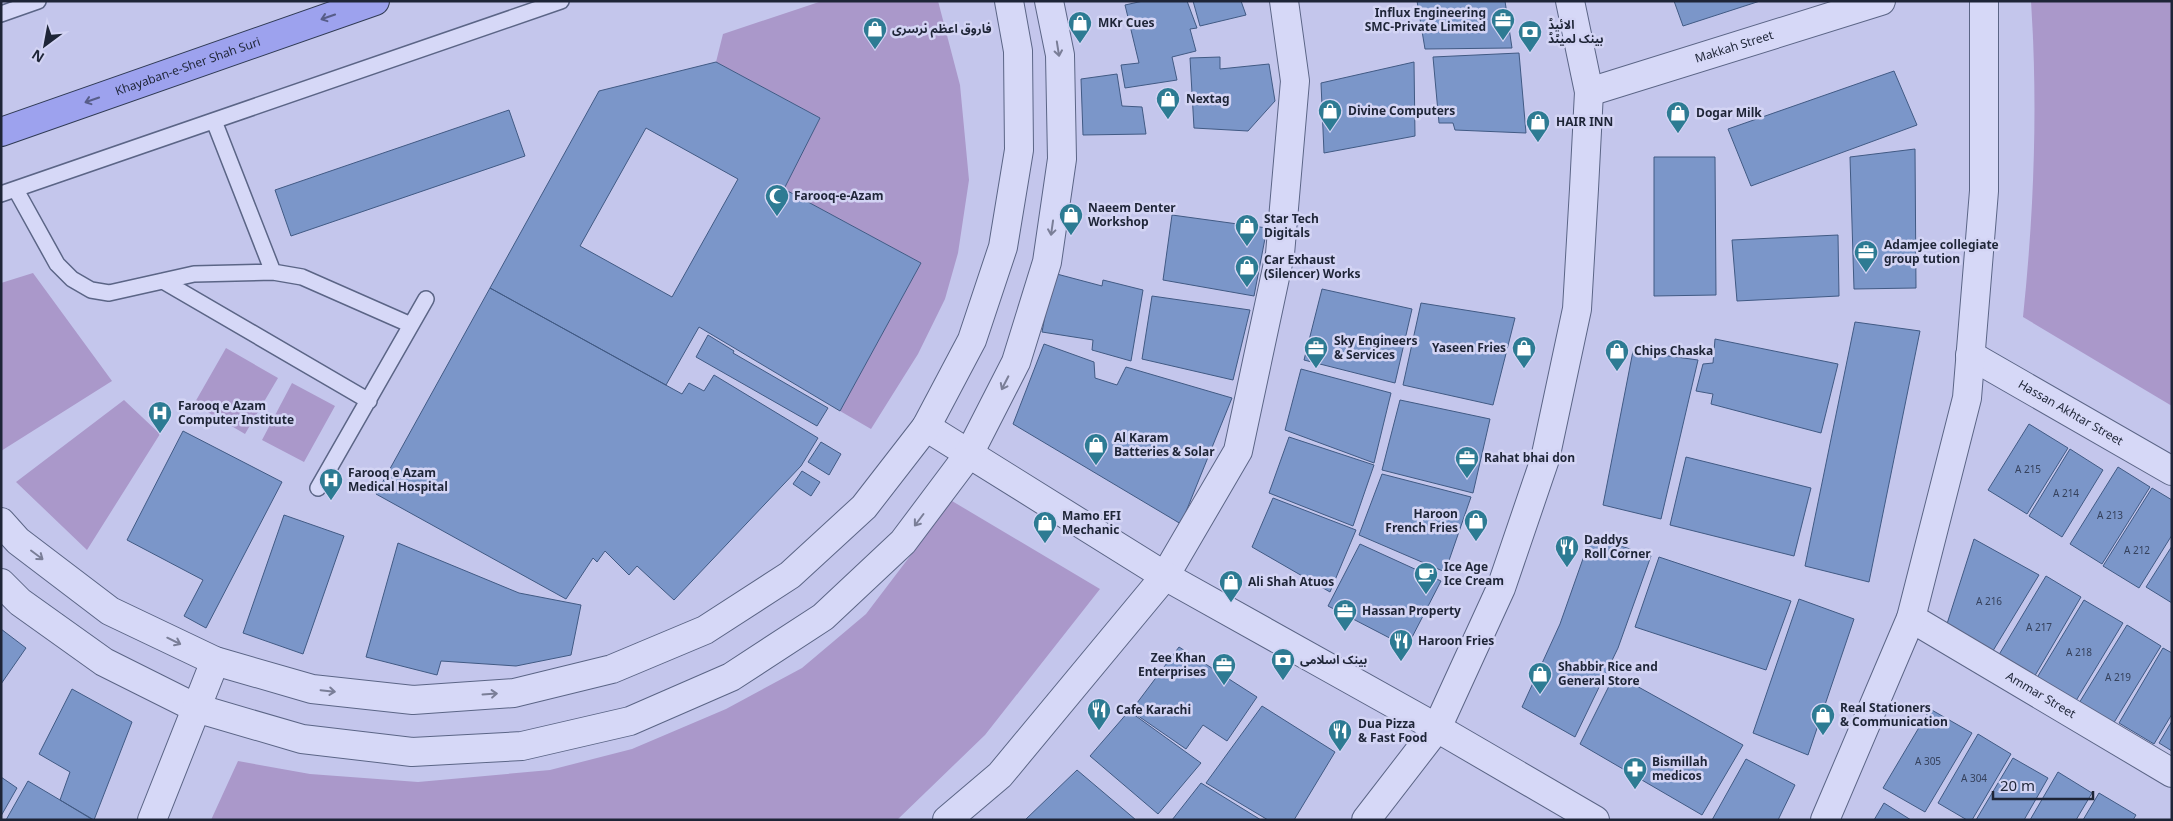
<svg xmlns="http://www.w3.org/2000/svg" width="2173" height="821" viewBox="0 0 2173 821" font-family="Georgia,'Noto Sans Arabic',serif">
<rect width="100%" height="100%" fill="#c4c6ec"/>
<!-- green -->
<path fill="#aa98ca" d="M822 1H938L960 85 969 180 958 253 945 299 918 354 871 429 840 411 921 263 784 189 820 118 716 62 723 34Z
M2031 1H2172V406L2023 317C2034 212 2038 107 2031 1Z
M33 273 112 381 1 451V283Z
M226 348 278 378 245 434 194 404Z
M292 383 335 406 304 462 262 440Z
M124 400 160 434 87 550 16 482Z
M952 501 1100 589 985 735 897 820H211L238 761 310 774 418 782 550 770 632 749 726 709 802 668 866 614Z"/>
<!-- building -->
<path fill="#7b96c9" stroke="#415a84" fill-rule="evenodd" d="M1143 1H1187L1197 28 1190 29 1196 51 1172 57 1177 80 1125 88 1121 65 1139 63 1125 5Z
M1193 1H1241L1246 15 1200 26Z
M1417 1H1505L1512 48 1425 49Z
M1674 1H1760L1683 26Z
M1519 53 1526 133 1455 130 1453 123H1439L1433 57Z
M1220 57V69L1269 64 1275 101 1248 131 1194 128 1190 58Z
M716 62 820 118 784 189 921 263 840 411 699 327 666 385 490 288 599 91ZM646 128 738 179 672 297 580 246Z
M1414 62 1415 136 1324 153 1321 83Z
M1894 71 1917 125 1751 186 1728 129Z
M1117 74 1122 106 1142 107 1146 134 1083 135 1081 79Z
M509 110 525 156 291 236 275 190Z
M1915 149 1916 288 1854 289 1850 157Z
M1654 157H1715L1716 295 1654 296Z
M1172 215 1267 228 1254 296 1163 280Z
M1838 235 1839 296 1737 301 1732 240Z
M1053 273 1102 286 1103 280 1143 290 1131 361 1092 350 1093 340 1042 332Z
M490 288 682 394 689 383 704 391 714 375 818 438 801 466 674 600 637 566 629 575 605 551 597 562 593 558 566 599 376 494Z
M1322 289 1412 309 1395 383 1304 360Z
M1152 296 1250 310 1233 380 1142 359Z
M1421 303 1515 318 1493 405 1403 385Z
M1855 322 1920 331 1869 582 1805 566Z
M708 335 734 351 733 353 828 408 817 426 696 357Z
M1715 339 1838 364 1821 433 1711 404 1713 394 1696 391 1703 364 1713 363Z
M1044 344 1094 362 1095 378 1117 385 1126 367 1232 398 1181 524 1013 424Z
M1633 351 1698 360 1661 519 1603 505Z
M1301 369 1391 393 1374 463 1285 430Z
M1400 400 1490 419 1473 493 1382 470Z
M2029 424 2068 448 2027 514 1988 490Z
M183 431 282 482 206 628 184 616 203 580 127 540Z
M1289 437 1374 465 1353 526 1269 493Z
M821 442 841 454 829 475 808 462Z
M2070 449 2103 470 2062 537 2029 516Z
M1686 457 1811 488 1794 556 1670 525Z
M2118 467 2150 487 2102 564 2070 544Z
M802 471 820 482 811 496 793 484Z
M1382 474 1471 497 1445 572 1359 535Z
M2152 488 2172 500V535L2139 588 2103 566Z
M1273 498 1356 530 1330 592 1252 547Z
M284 515 344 536 303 654 243 633Z
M1591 536 1651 556 1618 648 1575 737 1522 707 1560 624Z
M1974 539 2039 575 1991 654 1946 627Z
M398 543 519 593 581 605 571 655 516 666 441 661 437 675 366 657Z
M1360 544 1441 581 1407 647 1328 606Z
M2172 546V603L2146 587Z
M1659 557 1791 601 1766 670 1635 627Z
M2046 576 2081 597 2033 679 1997 658Z
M1799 599 1854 619 1808 755 1753 733Z
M2084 600 2123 623 2074 704 2035 681Z
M2127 625 2161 646 2110 729 2076 708Z
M1 629 26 648 1 684Z
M1179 647 1257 697 1227 741 1203 725 1186 749 1131 711Z
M2163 648 2172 653V714L2154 744 2119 723Z
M1615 674 1743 745 1702 815 1580 744Z
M72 689 132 722 94 820 60 800 70 772 39 754Z
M1262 706 1335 752 1294 820H1268L1206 783Z
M1930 709 1972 733 1925 812 1883 788Z
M1129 711 1201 763 1158 814 1090 756Z
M2172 721V751L2159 743Z
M1978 734 2011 754 1972 820H1967L1938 803Z
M2013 758 2048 778 2024 820H1976Z
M1746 759 1795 785 1778 820H1712Z
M1077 770 1136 820H1025Z
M2058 772 2092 793 2076 820H2030Z
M1 777 17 788 1 816Z
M28 781 60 800 93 820H6Z
M1201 783 1261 820H1172Z
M2099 793 2136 815 2133 820H2083Z
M1884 803 1911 820H1874Z"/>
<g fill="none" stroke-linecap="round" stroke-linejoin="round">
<!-- service casing -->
<g stroke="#5b6586" stroke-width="18">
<path id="service" d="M1 14 38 1
M214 121 273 272
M16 190 57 264 72 279 91 290 109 293 194 274 273 272 302 277 411 325
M1 194 561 1
M163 281 369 401
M318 488 426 299"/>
</g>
<!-- minor casing -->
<g stroke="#5b6586" stroke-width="30">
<g id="minor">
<path id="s1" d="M1970 355 2172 471"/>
<path id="s2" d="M1911 618 2172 773"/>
<path d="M947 820 1000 775 1165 576 1238 451 1280 254 1295 81 1284 1"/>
<path d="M1825 820 1911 618 1967 398 1984 191V1"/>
</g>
</g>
<!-- tertiary casing -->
<g stroke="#5b6586" stroke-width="30">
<g id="tertiary">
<path id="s3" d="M1589 92 1881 1"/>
<path d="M926 427 1165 576 1437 728 1595 820"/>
<path d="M1 522 18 541 110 611 215 661 312 689 413 700 514 693 612 669 705 630 790 575 864 507 926 427 972 340 1003 247 1019 150 1018 51 1009 1"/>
<path d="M1 583 20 602 104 662 196 708 302 739 412 752 522 746 630 721 731 677 823 617 903 542 969 454 1016 362 1047 262 1062 159 1060 55 1049 1"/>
<path d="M152 820 215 661"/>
<path d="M1366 820 1437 728 1501 588 1545 459 1577 309 1584 189 1589 92 1570 1"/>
</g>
</g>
<!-- primary casing -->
<g stroke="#2f3a54" stroke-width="30">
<g id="primary">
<path id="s4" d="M1 132 375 1"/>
</g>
</g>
<!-- service -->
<use href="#service" stroke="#d6d8f7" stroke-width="15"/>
<!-- minor -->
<use href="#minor" stroke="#d6d8f7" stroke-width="28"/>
<!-- tertiary -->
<use href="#tertiary" stroke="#d6d8f7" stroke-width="28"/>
<!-- primary -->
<use href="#primary" stroke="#9da2ee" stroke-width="28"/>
</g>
<!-- one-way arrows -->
<defs><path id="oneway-shaft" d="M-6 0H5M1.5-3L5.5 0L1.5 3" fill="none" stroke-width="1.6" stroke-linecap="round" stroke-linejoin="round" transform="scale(1.25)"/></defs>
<g stroke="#575d89">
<use href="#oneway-shaft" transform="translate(328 17) rotate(161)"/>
<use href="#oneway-shaft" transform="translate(92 100) rotate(161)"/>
</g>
<g stroke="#7a7e97">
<use href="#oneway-shaft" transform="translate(1058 49) rotate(81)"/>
<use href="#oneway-shaft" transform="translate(1052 228) rotate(98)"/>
<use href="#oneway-shaft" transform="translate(1005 383) rotate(117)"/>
<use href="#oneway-shaft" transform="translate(919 520) rotate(127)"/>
<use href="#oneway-shaft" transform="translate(37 555) rotate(37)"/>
<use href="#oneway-shaft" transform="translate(174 641) rotate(26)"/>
<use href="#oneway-shaft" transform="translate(328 691) rotate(6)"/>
<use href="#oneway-shaft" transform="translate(490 694) rotate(-4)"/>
</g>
<!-- icons -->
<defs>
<g id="office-pin" transform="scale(1.25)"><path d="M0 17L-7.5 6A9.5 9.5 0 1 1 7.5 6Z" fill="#2d7b93" stroke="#d3d4f4"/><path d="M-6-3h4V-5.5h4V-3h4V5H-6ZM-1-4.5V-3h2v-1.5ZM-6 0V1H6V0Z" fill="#fff"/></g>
<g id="shop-pin" transform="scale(1.25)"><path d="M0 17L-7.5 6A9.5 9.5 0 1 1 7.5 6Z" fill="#2d7b93" stroke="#d3d4f4"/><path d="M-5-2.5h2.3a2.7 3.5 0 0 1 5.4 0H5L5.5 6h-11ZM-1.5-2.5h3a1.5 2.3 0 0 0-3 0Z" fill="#fff"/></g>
<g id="bank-pin" transform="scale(1.25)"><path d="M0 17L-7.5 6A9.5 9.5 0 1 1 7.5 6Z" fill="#2d7b93" stroke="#d3d4f4"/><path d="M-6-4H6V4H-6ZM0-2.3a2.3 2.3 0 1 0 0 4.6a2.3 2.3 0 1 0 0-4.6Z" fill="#fff"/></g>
<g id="mosque-pin" transform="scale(1.25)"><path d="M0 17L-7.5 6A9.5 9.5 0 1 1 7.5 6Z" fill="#2d7b93" stroke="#d3d4f4"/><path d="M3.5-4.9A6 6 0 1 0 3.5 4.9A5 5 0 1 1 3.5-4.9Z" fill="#fff"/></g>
<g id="hospital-pin" transform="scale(1.25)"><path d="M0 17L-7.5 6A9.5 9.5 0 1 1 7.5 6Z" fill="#2d7b93" stroke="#d3d4f4"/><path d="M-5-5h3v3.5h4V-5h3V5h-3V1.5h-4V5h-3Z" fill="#fff"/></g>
<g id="restaurant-pin" transform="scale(1.25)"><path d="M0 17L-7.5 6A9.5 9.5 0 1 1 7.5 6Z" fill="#2d7b93" stroke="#d3d4f4"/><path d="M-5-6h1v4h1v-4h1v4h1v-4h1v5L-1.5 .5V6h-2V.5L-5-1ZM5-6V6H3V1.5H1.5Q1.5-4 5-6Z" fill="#fff"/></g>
<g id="cafe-pin" transform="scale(1.25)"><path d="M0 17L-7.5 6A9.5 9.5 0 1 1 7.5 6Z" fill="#2d7b93" stroke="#d3d4f4"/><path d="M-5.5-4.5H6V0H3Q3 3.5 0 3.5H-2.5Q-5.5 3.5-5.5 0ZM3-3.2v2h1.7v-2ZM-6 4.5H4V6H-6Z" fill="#fff"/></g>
<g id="pharmacy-pin" transform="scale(1.25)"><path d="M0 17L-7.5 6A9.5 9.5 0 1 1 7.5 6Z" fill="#2d7b93" stroke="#d3d4f4"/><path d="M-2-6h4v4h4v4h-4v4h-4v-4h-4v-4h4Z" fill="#fff"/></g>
</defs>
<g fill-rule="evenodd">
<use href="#office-pin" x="1503" y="20"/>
<use href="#shop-pin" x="1080" y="23"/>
<use href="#shop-pin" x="875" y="29"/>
<use href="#bank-pin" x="1530" y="32"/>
<use href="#shop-pin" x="1168" y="99"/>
<use href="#shop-pin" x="1330" y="111"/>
<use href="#shop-pin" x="1678" y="113"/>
<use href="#shop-pin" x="1538" y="122"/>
<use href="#mosque-pin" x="777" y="196"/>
<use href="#shop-pin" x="1071" y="215"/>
<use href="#shop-pin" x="1247" y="226"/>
<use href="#office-pin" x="1866" y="252"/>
<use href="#shop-pin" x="1247" y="267"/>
<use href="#office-pin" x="1316" y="348"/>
<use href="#shop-pin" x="1524" y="348"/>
<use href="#shop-pin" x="1617" y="351"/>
<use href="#hospital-pin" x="160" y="413"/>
<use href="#shop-pin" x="1096" y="445"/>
<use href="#office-pin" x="1467" y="458"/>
<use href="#hospital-pin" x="331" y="480"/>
<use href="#shop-pin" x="1476" y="521"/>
<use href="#shop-pin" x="1045" y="523"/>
<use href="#restaurant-pin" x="1567" y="547"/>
<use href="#cafe-pin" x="1426" y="574"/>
<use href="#shop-pin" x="1231" y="582"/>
<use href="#office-pin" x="1345" y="611"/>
<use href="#restaurant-pin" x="1401" y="641"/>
<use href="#bank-pin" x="1283" y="660"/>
<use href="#office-pin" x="1224" y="665"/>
<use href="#shop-pin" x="1540" y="674"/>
<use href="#restaurant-pin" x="1099" y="710"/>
<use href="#shop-pin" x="1823" y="715"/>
<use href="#restaurant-pin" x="1340" y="731"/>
<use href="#pharmacy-pin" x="1635" y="769"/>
</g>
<g text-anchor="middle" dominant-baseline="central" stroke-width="5" stroke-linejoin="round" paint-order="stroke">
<!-- number labels -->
<g font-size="10" fill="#35415c">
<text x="2028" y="469">A 215</text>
<text x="2066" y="493">A 214</text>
<text x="2110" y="515">A 213</text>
<text x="2137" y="550">A 212</text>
<text x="1989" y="601">A 216</text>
<text x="2039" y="627">A 217</text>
<text x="2079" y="652">A 218</text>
<text x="2118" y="677">A 219</text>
<text x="1928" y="761">A 305</text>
<text x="1974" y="778">A 304</text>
</g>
<!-- poi labels -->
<g font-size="12" font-weight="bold" fill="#1e2537" stroke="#d3d4f4" text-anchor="start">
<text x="1486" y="13" text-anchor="end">Influx Engineering<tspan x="1486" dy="14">SMC-Private Limited</tspan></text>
<text x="1098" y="23">MKr Cues</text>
<text x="1548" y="25">الائیڈ<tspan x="1548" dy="14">بینک لمیٹڈ</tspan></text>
<text x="892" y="29">فاروق اعظم نرسری</text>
<text x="1186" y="99">Nextag</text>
<text x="1348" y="111">Divine Computers</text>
<text x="1696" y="113">Dogar Milk</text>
<text x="1556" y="122">HAIR INN</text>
<text x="794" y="196">Farooq-e-Azam</text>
<text x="1088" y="208">Naeem Denter<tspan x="1088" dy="14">Workshop</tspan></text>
<text x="1264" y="219">Star Tech<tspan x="1264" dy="14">Digitals</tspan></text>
<text x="1884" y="245">Adamjee collegiate<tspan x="1884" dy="14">group tution</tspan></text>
<text x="1264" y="260">Car Exhaust<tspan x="1264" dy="14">(Silencer) Works</tspan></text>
<text x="1334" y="341">Sky Engineers<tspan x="1334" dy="14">&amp; Services</tspan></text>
<text x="1506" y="348" text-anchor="end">Yaseen Fries</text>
<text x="1634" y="351">Chips Chaska</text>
<text x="178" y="406">Farooq e Azam<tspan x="178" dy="14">Computer Institute</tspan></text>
<text x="1114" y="438">Al Karam<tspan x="1114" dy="14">Batteries &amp; Solar</tspan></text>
<text x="1484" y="458">Rahat bhai don</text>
<text x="348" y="473">Farooq e Azam<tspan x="348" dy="14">Medical Hospital</tspan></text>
<text x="1458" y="514" text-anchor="end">Haroon<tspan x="1458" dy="14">French Fries</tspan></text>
<text x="1062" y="516">Mamo EFI<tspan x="1062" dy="14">Mechanic</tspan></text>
<text x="1584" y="540">Daddys<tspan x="1584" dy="14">Roll Corner</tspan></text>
<text x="1444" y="567">Ice Age<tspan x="1444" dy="14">Ice Cream</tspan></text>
<text x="1248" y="582">Ali Shah Atuos</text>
<text x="1362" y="611">Hassan Property</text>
<text x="1418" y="641">Haroon Fries</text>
<text x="1206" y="658" text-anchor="end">Zee Khan<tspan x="1206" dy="14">Enterprises</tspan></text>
<text x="1300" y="660">بینک اسلامی</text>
<text x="1558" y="667">Shabbir Rice and<tspan x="1558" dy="14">General Store</tspan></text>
<text x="1840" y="708">Real Stationers<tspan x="1840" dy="14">&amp; Communication</tspan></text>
<text x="1116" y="710">Cafe Karachi</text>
<text x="1358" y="724">Dua Pizza<tspan x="1358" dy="14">&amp; Fast Food</tspan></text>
<text x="1652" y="762">Bismillah<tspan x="1652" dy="14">medicos</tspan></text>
</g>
<!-- street labels -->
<g font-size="12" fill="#1e2537" stroke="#d3d4f4">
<text stroke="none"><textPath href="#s3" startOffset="152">Makkah Street</textPath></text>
<text stroke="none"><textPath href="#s4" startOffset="198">Khayaban-e-Sher Shah Suri</textPath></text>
<text stroke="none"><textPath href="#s1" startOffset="116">Hassan Akhtar Street</textPath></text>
<text stroke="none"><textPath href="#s2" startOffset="151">Ammar Street</textPath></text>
</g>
</g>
<!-- border -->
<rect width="2173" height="821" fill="none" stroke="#1e2537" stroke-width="5"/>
<!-- north arrow -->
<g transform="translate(45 45) rotate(212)" stroke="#d3d4f4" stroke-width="4" paint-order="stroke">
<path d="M0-4L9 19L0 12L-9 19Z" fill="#1e2537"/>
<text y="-8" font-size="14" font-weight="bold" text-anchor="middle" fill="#1e2537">N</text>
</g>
<!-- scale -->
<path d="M1993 791v8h100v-8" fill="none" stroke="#1e2537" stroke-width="2.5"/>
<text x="2000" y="791" font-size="15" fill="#1e2537" stroke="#d3d4f4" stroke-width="4" paint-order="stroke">20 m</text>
</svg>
